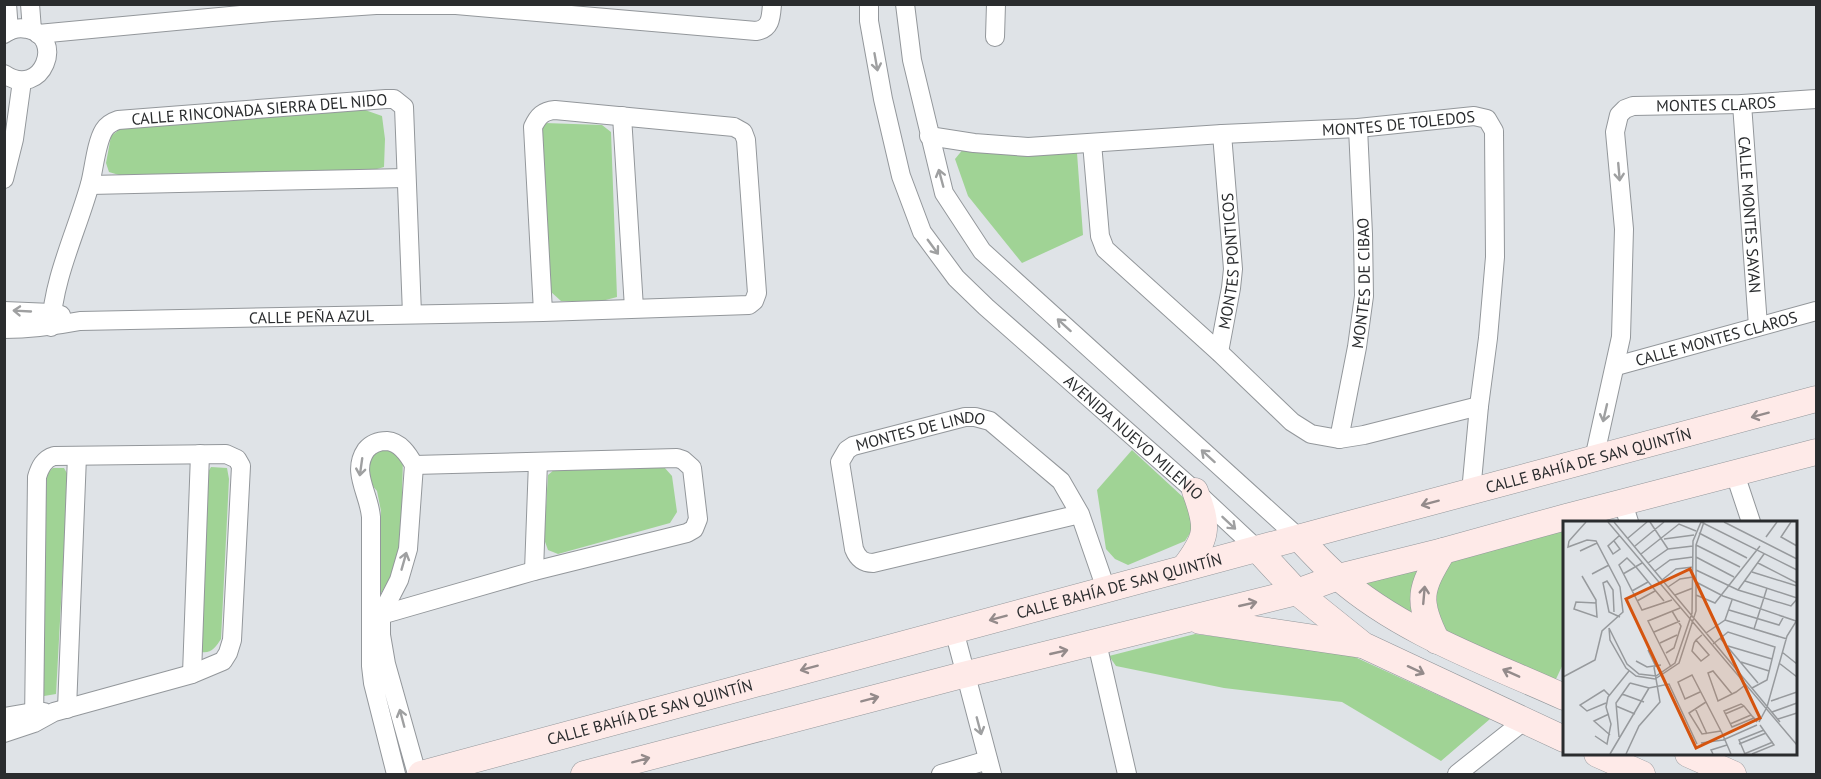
<svg xmlns="http://www.w3.org/2000/svg" width="1821" height="779" viewBox="0 0 1821 779" font-family="'PT Sans',sans-serif">
<rect width="100%" height="100%" fill="#dfe3e7"/>
<!-- green -->
<path fill="#a0d395" d="M365 110 382 116 385 139 384 167 370 171 119 175 109 172 106 163 111 136 120 129Z
M545 123 602 125 611 132 617 297 602 301H561L550 291 539 135Z
M964 148 1077 153 1083 235 1022 263 968 196 955 159Z
M388 446 403 457 401 540 394 570 379 597 376 590 381 511 377 491 366 478 369 453Z
M1132 450 1184 498 1192 514V530L1185 541 1128 565 1115 559 1106 549 1097 490Z
M211 467 227 468 229 479 221 639C216 647 211 654 201 652L207 474Z
M664 467 672 476 677 512 670 523 558 554 548 550 544 539 548 475 555 469Z
M53 468H64L68 475 56 694 38 697 36 694 47 473Z
M1564 522V662L1549 694 1346 575Z
M1195 634 1344 652 1490 719 1441 761 1342 702 1224 688 1116 666 1109 656Z"/>
<g fill="none" stroke-linecap="round" stroke-linejoin="round">
<!-- street casing -->
<g stroke="#93979b" stroke-width="20">
<g id="street">
<path d="M7 4 9 31"/>
<path d="M30 4 32 30"/>
<path id="s1" d="M869 4V21L883 99 901 176 922 232 956 278 986 307 1195 491 1258 550"/>
<path d="M905 4 912 60 944 193 982 251 1299 538"/>
<path d="M4 34C11 29 19 27 27 29 66 36 43 100 4 74"/>
<path d="M38 34 272 12 376 5H456L756 31C771 29 771 17 772 4"/>
<path d="M995 37 996 4"/>
<path id="s2" d="M1742 104 1758 326"/>
<path d="M622 116 634 308"/>
<path id="s3" d="M929 136 974 143 1028 147 1222 134 1358 128 1474 116 1487 119 1494 131 1495 257 1488 338 1479 406 1471 492"/>
<path d="M1092 143 1100 236 1105 249 1219 352 1292 422 1311 434 1339 439 1364 435 1479 406"/>
<path d="M4 179 14 139 22 81"/>
<path d="M90 185 406 178"/>
<path d="M4 311 52 313 61 315"/>
<path id="s4" d="M51 327C53 278 77 231 90 184 94 169 96 143 104 130 107 125 112 122 118 120L386 99H394L404 107 412 314"/>
<path id="s5" d="M4 329C31 329 54 326 80 321L543 312 749 305 754 301 757 293 746 140 743 132 734 127 555 110C543 111 538 116 533 127L543 312"/>
<path id="s6" d="M1219 352 1231 288 1233 269 1222 134"/>
<path id="s7" d="M1616 366 1816 311"/>
<path id="s8" d="M1339 439 1357 347 1364 296 1363 234 1358 128"/>
<path id="s9" d="M1594 459 1621 337 1624 229 1615 132 1619 115 1625 109 1633 106 1742 104 1816 99"/>
<path d="M1735 474 1751 522"/>
<path d="M1623 503 1629 522"/>
<path id="s10" d="M1080 514 873 563C863 563 858 559 854 549L840 462 847 450 853 446 965 417H975L990 421 1061 481 1080 514 1106 589"/>
<path d="M534 571 538 462"/>
<path d="M374 617 534 571 687 533 694 529 698 519 692 468 683 460 677 458 414 465"/>
<path d="M954 630 992 774"/>
<path d="M1097 643 1127 774"/>
<path d="M192 674 200 454"/>
<path d="M67 709 77 456"/>
<path d="M4 717 33 712H44"/>
<path d="M4 733 34 723 54 712 192 674 223 661 228 653 232 640 241 466 237 459 226 454 54 456C44 459 40 467 37 477L34 723"/>
<path d="M396 774 373 683 371 666V517C369 493 351 472 366 450 371 444 379 441 387 441 400 442 408 454 414 465L408 549 399 580 381 615V635L386 664 417 774"/>
<path d="M941 774 988 760"/>
<path d="M1457 774 1525 720"/>
</g>
</g>
<!-- secondary casing -->
<g stroke="#93979b" stroke-width="27">
<g id="secondary">
<path d="M1299 538C1311 551 1324 565 1338 577 1402 633 1487 662 1564 697"/>
<path d="M1258 550 1297 592 1363 645 1564 739"/>
<path d="M1184 568C1208 537 1209 528 1195 491"/>
<path d="M1200 621 1362 645"/>
<path d="M1437 641C1416 600 1420 589 1443 551"/>
<path d="M1597 754 1642 774"/>
<path d="M1688 754 1733 774"/>
<path id="s11" d="M421 774C886 647 1351 524 1816 399"/>
<path d="M584 774 955 677 1297 592 1338 577 1443 551 1566 517 1816 452"/>
</g>
</g>
<!-- street -->
<use href="#street" stroke="#fff" stroke-width="18"/>
<!-- secondary -->
<use href="#secondary" stroke="#feeae8" stroke-width="26"/>
</g>
<!-- one-way arrows -->
<defs><path id="oneway-shaft" d="M-6 0H5M1.5-3L5.5 0L1.5 3" fill="none" stroke-width="1.6" stroke-linecap="round" stroke-linejoin="round" transform="scale(1.5)"/></defs>
<g stroke="#9fa0a1">
<use href="#oneway-shaft" transform="translate(876 62) rotate(80)"/>
<use href="#oneway-shaft" transform="translate(1619 172) rotate(85)"/>
<use href="#oneway-shaft" transform="translate(941 178) rotate(-105)"/>
<use href="#oneway-shaft" transform="translate(933 247) rotate(54)"/>
<use href="#oneway-shaft" transform="translate(22 311) rotate(-177)"/>
<use href="#oneway-shaft" transform="translate(1064 325) rotate(-138)"/>
<use href="#oneway-shaft" transform="translate(1605 413) rotate(103)"/>
<use href="#oneway-shaft" transform="translate(1208 456) rotate(-138)"/>
<use href="#oneway-shaft" transform="translate(361 467) rotate(98)"/>
<use href="#oneway-shaft" transform="translate(1229 523) rotate(43)"/>
<use href="#oneway-shaft" transform="translate(404 561) rotate(-74)"/>
<use href="#oneway-shaft" transform="translate(402 718) rotate(-105)"/>
<use href="#oneway-shaft" transform="translate(979 726) rotate(75)"/>
</g>
<g stroke="#948b8b">
<use href="#oneway-shaft" transform="translate(1760 415) rotate(165)"/>
<use href="#oneway-shaft" transform="translate(1430 503) rotate(165)"/>
<use href="#oneway-shaft" transform="translate(1424 595) rotate(-85)"/>
<use href="#oneway-shaft" transform="translate(1248 604) rotate(-13)"/>
<use href="#oneway-shaft" transform="translate(998 618) rotate(165)"/>
<use href="#oneway-shaft" transform="translate(1059 652) rotate(-13)"/>
<use href="#oneway-shaft" transform="translate(809 668) rotate(165)"/>
<use href="#oneway-shaft" transform="translate(1416 670) rotate(25)"/>
<use href="#oneway-shaft" transform="translate(1511 673) rotate(-156)"/>
<use href="#oneway-shaft" transform="translate(870 699) rotate(-15)"/>
<use href="#oneway-shaft" transform="translate(641 760) rotate(-15)"/>
</g>
<g text-anchor="middle" dominant-baseline="central" stroke-width="4.5" stroke-linejoin="round" paint-order="stroke">
<!-- street labels -->
<g font-size="16" fill="#2a2c2e" stroke="#fff">
<text stroke="none"><textPath href="#s9" startOffset="448">MONTES CLAROS</textPath></text>
<text stroke="none"><textPath href="#s4" startOffset="364">CALLE RINCONADA SIERRA DEL NIDO</textPath></text>
<text stroke="none"><textPath href="#s3" startOffset="471">MONTES DE TOLEDOS</textPath></text>
<text stroke="none"><textPath href="#s2" startOffset="111">CALLE MONTES SAYAN</textPath></text>
<text stroke="none"><textPath href="#s6" startOffset="92">MONTES PONTICOS</textPath></text>
<text stroke="none"><textPath href="#s8" startOffset="158">MONTES DE CIBAO</textPath></text>
<text stroke="none"><textPath href="#s5" startOffset="308">CALLE PEÑA AZUL</textPath></text>
<text stroke="none"><textPath href="#s7" startOffset="104">CALLE MONTES CLAROS</textPath></text>
<text stroke="none"><textPath href="#s10" startOffset="417">MONTES DE LINDO</textPath></text>
<text stroke="none"><textPath href="#s1" startOffset="531">AVENIDA NUEVO MILENIO</textPath></text>
<text stroke="none"><textPath href="#s11" startOffset="1209">CALLE BAHÍA DE SAN QUINTÍN</textPath></text>
<text stroke="none"><textPath href="#s11" startOffset="723">CALLE BAHÍA DE SAN QUINTÍN</textPath></text>
<text stroke="none"><textPath href="#s11" startOffset="237">CALLE BAHÍA DE SAN QUINTÍN</textPath></text>
</g>
</g>
<!-- overview -->
<g transform="translate(1563 521)">
<rect width="234" height="234" fill="#dfe3e7"/>
<path fill="none" stroke="#979a9d" stroke-width="1.5" d="M45 1 234 224M51 1 217 201M87 1 105 28M138 1 234 49M161 1 234 38M228 1 218 16 234 25M136 12 184 37M203 16 214 1M65 17 84 1M101 18 131 14M6 20 23 1M51 20 57 28 50 33 45 25 57 14M133 24 177 46M72 25 101 1M17 30 34 22M78 33 116 3 133 10M133 36 171 56M85 42 105 28 130 25M195 42 234 62M72 45 64 37 56 44 79 89 109 79M73 46 101 80M133 49 175 69 228 85 234 78M92 50 107 39 130 36M189 51 234 65M29 53 46 44M60 53 79 42M19 55 33 79V82L34 96 11 88 13 81 33 82M99 59 113 48 130 46M182 60 234 77M133 61 160 75 233 100M105 66 117 58 130 56M175 69 201 33M69 70 85 61M112 74 130 67M133 74 152 82 197 25M74 80 92 70M166 89 216 104 221 95M51 91 50 69 44 60 40 62 46 91 57 96M162 99 224 118M46 107 47 119 63 147 73 155 92 158 116 142 133 90V24L141 1M46 107 64 143 76 153 93 155 112 142 129 92 130 20 138 1M191 108 204 67M91 111 117 100M143 112 162 99 169 79M157 117 195 162M133 119 146 134 138 140 129 130 131 122 133 119 139 114M97 122 114 114M150 123 165 111 212 126 204 159 189 167M165 125 209 138M85 129 93 146M219 131 234 143M103 132 111 127 118 105 109 90M73 140 84 146 98 144M178 141 206 150M216 142 234 156M108 146 85 100 117 87M0 156 32 139 39 110 60 91 57 66 33 20 24 19 5 26 6 20M67 162 86 167 106 163 134 223M137 171 122 178 115 161 129 154 159 212 168 233M59 173 81 181M169 173 150 150 145 152 155 180 173 171 181 165M208 180 234 171M143 181 126 192 139 213 158 210M43 182 24 190 17 184 41 169 46 174M53 185 72 193M132 187 144 213M209 191 234 182M46 193 31 200 47 214M162 193 181 185M191 197 169 206 161 190 178 183 181 185 189 195 192 198 194 201M215 198 234 192M196 201 204 186 224 115 234 99M167 203 188 194M32 215 44 223 48 203 43 186 45 176 66 150M56 216 53 182 67 162M138 222 160 219 194 204M176 223 203 212M47 233 86 167M63 233 76 205 97 181 91 146M150 233 148 229 164 224M181 233 210 221M182 233 176 219 201 209M189 233 211 224 197 204"/>
<path fill="#d5540f" fill-opacity="0.15" stroke="#d5540f" stroke-width="3" d="M127 48 197 197 133 227 63 78Z"/>
<rect width="234" height="234" fill="none" stroke="#2a2c2e" stroke-width="3"/>
</g>
<!-- border -->
<rect width="1821" height="779" fill="none" stroke="#2a2c2e" stroke-width="12"/>
</svg>
